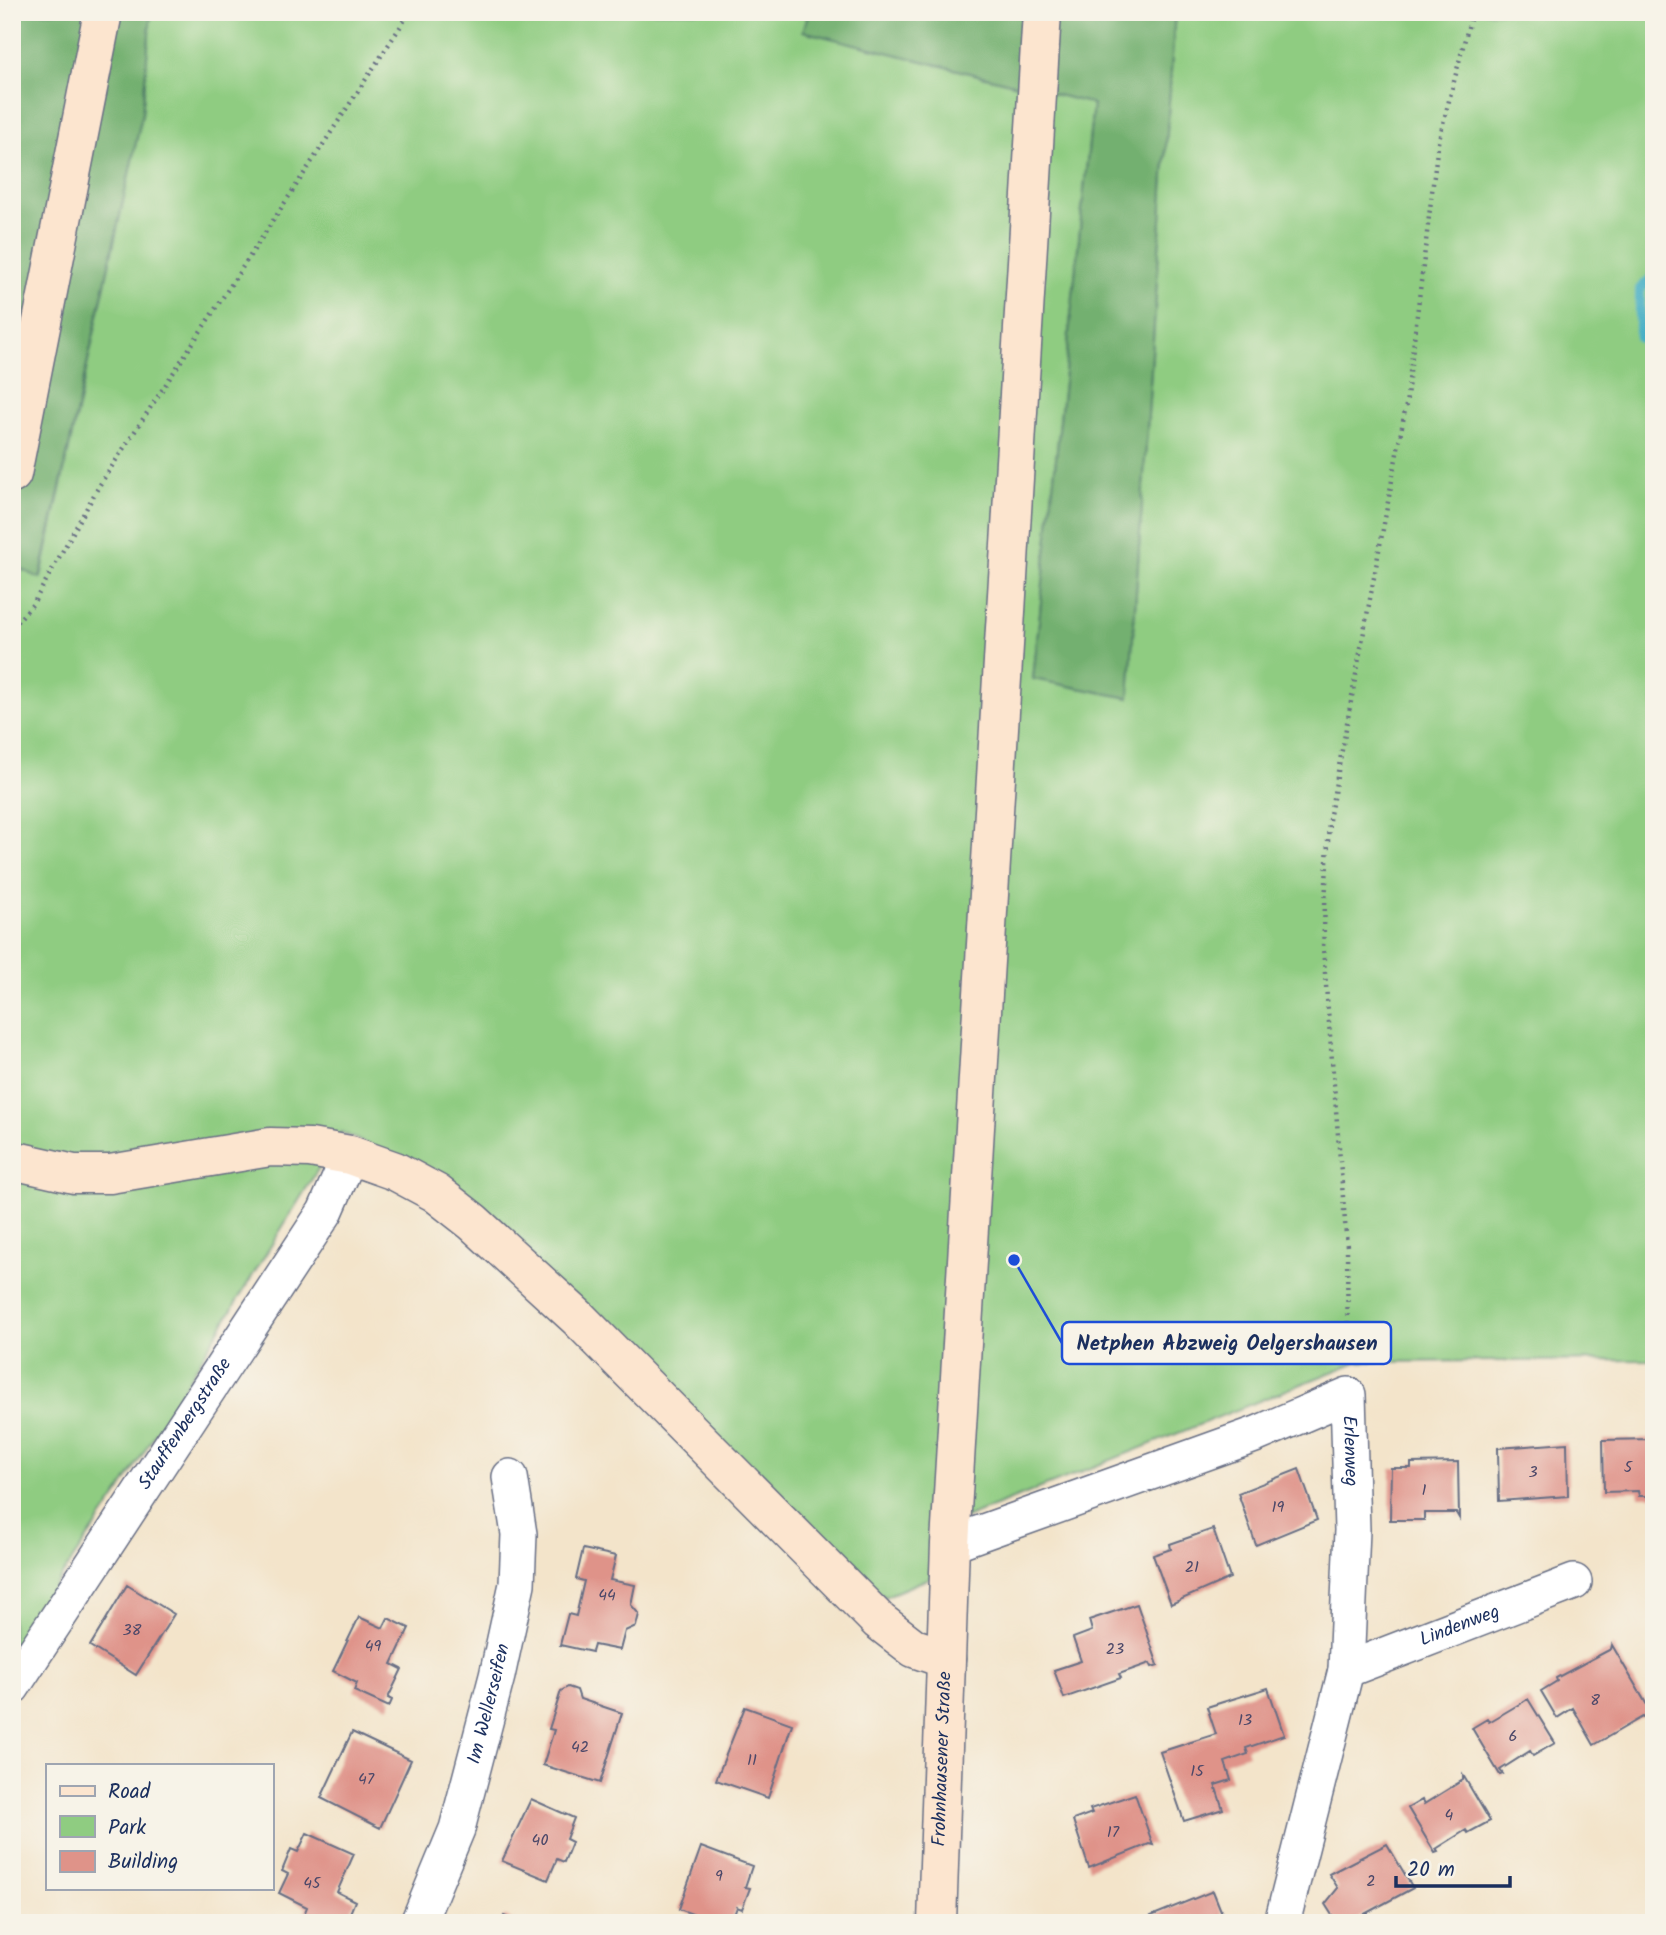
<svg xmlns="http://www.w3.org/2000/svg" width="1666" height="1935" viewBox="0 0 1666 1935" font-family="Kalam,sans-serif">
<rect width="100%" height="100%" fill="#f7f3e8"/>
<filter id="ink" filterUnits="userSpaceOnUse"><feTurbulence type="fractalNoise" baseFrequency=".0143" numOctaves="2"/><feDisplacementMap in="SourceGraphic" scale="14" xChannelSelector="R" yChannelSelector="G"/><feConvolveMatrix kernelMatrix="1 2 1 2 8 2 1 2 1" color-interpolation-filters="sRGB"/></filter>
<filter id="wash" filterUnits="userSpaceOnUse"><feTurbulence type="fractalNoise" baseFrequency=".00686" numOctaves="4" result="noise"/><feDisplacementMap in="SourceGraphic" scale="28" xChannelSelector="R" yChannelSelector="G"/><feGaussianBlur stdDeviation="1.57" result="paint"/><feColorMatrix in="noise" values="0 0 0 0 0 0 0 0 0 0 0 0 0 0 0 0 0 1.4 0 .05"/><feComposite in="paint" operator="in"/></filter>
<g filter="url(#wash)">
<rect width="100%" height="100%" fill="#f3e4ca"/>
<!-- green -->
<path fill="#8fcc81" stroke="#557e70" stroke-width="2" d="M151 12H809L804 31 1093 104 1033 679 1129 698 1175 12H1654V136L1650 144 1654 376V1360L1357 1362 935 1530 930 1578 884 1597 575 1301 398 1159 341 1132 120 1491 12 1648V565L41 577 142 115Z"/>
<!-- forest -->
<path fill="#73b06f" stroke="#477066" stroke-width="2" d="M12 12H151L142 115 40 578 12 565Z
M809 12H1175L1129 698 1033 679 1093 104 803 31Z
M1654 136V376L1650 144Z"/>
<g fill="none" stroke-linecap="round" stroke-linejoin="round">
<!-- stream -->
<path stroke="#46afc5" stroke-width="10" d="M1654 276 1640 289V338L1654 339"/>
</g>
<g id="blocks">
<!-- building -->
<path fill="#df9389" d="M1653 1439 1654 1496H1639L1638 1491 1604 1492 1603 1440Z
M1567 1443 1568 1496 1499 1501 1498 1448Z
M1458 1462 1459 1518 1456 1513H1424V1520H1390L1391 1468H1411V1463Z
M1299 1469 1317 1520 1256 1545 1238 1493Z
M1213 1529 1230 1578 1171 1604 1153 1555 1171 1549 1170 1544Z
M583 1549 616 1556 610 1580 635 1585 631 1605 639 1614 636 1626 625 1631 620 1650 594 1645 592 1652 560 1645 568 1614 576 1616 584 1581 576 1579Z
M127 1585 174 1614 136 1675 90 1646Z
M1137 1604 1158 1665 1152 1667 1150 1663 1119 1674 1121 1678 1064 1698 1054 1670 1081 1661 1073 1638 1092 1631 1089 1620Z
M359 1617 383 1628 388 1618 409 1628 392 1664 402 1669 388 1698 392 1700 389 1707 354 1691 357 1683 333 1671Z
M1612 1645 1651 1712 1594 1745 1573 1708 1557 1718 1541 1691 1557 1681 1556 1678 1611 1649Z
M568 1687 577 1690 580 1699 622 1713 600 1783 543 1765 554 1730 549 1729 561 1691Z
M1268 1688 1284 1735 1246 1748 1248 1754 1225 1762 1231 1780 1215 1785 1223 1809 1184 1821 1160 1752 1216 1734 1207 1707Z
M1528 1699 1555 1743 1533 1756 1530 1751 1500 1770 1503 1774 1500 1775 1472 1728 1487 1719 1489 1722Z
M745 1707 792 1724 768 1798 716 1780Z
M352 1732 411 1760 380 1828 321 1798Z
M1463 1775 1490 1821 1468 1833 1466 1830 1436 1849 1438 1852 1435 1853 1408 1808 1422 1800 1424 1804 1463 1780Z
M1135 1794 1153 1845 1149 1844 1089 1868 1073 1820 1092 1813 1090 1809Z
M531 1799 574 1818 566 1839 572 1842 564 1862 557 1859 548 1880 502 1861Z
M307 1833 354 1854 337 1892 355 1901 346 1923H315L303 1917 307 1907 279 1893 288 1874 282 1871 291 1849 298 1852Z
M1387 1844 1413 1888 1359 1917 1358 1923H1337L1325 1904 1338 1888 1329 1874Z
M701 1847 752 1866 745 1887 750 1888 742 1909 737 1907 731 1923H716L679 1909Z
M1213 1891 1226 1923H1154L1151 1916Z
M504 1916 519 1923H501Z"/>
</g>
</g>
<g filter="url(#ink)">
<use href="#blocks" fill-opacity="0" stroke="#676e84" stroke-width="2"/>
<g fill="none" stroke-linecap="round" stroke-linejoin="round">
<!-- street casing -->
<g stroke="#676e84" stroke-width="38">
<g id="street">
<path id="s1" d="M950 1544 1257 1434 1348 1395 1352 1530 1346 1670 1282 1923"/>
<path id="s2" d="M1346 1670 1574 1582"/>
<path id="s3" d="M12 1687 325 1212 350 1155"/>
<path id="s4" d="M418 1923 457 1829 497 1676 517 1584 519 1534 510 1477"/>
</g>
</g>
<!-- secondary casing -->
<g stroke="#676e84" stroke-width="41">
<g id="secondary">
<path d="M12 474 103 12"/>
<path d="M12 1160 74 1174H110L270 1147 310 1148 350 1155 395 1171 436 1193 473 1222 578 1318 879 1621 914 1648 946 1659"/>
<path id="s5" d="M937 1923 950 1544 1042 12"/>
</g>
</g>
<!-- path -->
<path stroke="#676e84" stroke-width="4.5" stroke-dasharray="2 5" stroke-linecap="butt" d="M12 627 33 604 99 486 410 12
M1348 1358 1347 1247 1323 948 1329 820 1406 405 1438 143 1472 12"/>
<!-- street -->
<use href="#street" stroke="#fff" stroke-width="35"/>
<!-- secondary -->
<use href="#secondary" stroke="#fce5cf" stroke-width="38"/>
</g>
</g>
<g text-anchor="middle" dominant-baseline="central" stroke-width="5" stroke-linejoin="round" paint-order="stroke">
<!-- number labels -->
<g font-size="16" fill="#4c4869">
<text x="1628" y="1467">5</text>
<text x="1533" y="1472">3</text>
<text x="1424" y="1490">1</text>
<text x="1278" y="1507">19</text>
<text x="1192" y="1567">21</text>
<text x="607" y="1595">44</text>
<text x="132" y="1630">38</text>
<text x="373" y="1646">49</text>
<text x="1115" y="1649">23</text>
<text x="1595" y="1700">8</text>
<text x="1245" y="1720">13</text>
<text x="1513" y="1736">6</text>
<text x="580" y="1747">42</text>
<text x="752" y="1760">11</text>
<text x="1197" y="1771">15</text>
<text x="366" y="1779">47</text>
<text x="1449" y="1815">4</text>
<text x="1113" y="1832">17</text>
<text x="540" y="1840">40</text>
<text x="719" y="1876">9</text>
<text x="1371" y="1881">2</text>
<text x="312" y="1883">45</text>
</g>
<!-- street labels -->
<g font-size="19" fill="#1b2f5e" stroke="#f7f3e8">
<text stroke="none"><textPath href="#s3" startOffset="315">Stauffenbergstraße</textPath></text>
<text stroke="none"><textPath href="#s1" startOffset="481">Erlenweg</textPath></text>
<text stroke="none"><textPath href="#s2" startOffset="122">Lindenweg</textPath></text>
<text stroke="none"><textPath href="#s4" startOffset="231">Im Wellerseifen</textPath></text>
<text stroke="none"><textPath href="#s5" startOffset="164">Frohnhausener Straße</textPath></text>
</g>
</g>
<!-- callouts -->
<path fill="none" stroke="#1d4ed8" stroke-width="2.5" d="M1014 1260L1062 1343"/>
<circle fill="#1d4ed8" stroke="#f7f3e8" stroke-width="2.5" cx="1014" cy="1260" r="7"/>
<rect fill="#f7f3e8" stroke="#1d4ed8" stroke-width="2.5" x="1062" y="1322" width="329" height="42" rx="7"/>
<g font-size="21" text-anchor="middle" font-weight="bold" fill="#1b2f5e">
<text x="1227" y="1350">Netphen Abzweig Oelgershausen</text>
</g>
<!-- margin -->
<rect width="1666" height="1935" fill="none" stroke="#f7f3e8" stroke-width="42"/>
<!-- legend -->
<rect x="46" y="1764" width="228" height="126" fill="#f7f3e8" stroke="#9fa5b1" stroke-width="2"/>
<rect x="60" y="1786" width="35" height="10" fill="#fce5cf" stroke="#9fa5b1" stroke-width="2"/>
<text x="108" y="1798" font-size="21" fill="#1b2f5e">Road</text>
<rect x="60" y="1816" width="35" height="21" fill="#8fcc81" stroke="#9fa5b1" stroke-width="2"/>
<text x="108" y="1834" font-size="21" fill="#1b2f5e">Park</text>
<rect x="60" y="1851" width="35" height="21" fill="#df9389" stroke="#9fa5b1" stroke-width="2"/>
<text x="108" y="1868" font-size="21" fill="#1b2f5e">Building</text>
<!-- scale -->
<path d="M1396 1876v10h114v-10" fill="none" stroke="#1b2f5e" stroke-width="3.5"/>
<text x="1407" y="1876" font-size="21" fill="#1b2f5e" stroke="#f7f3e8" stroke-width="5" paint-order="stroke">20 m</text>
</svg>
